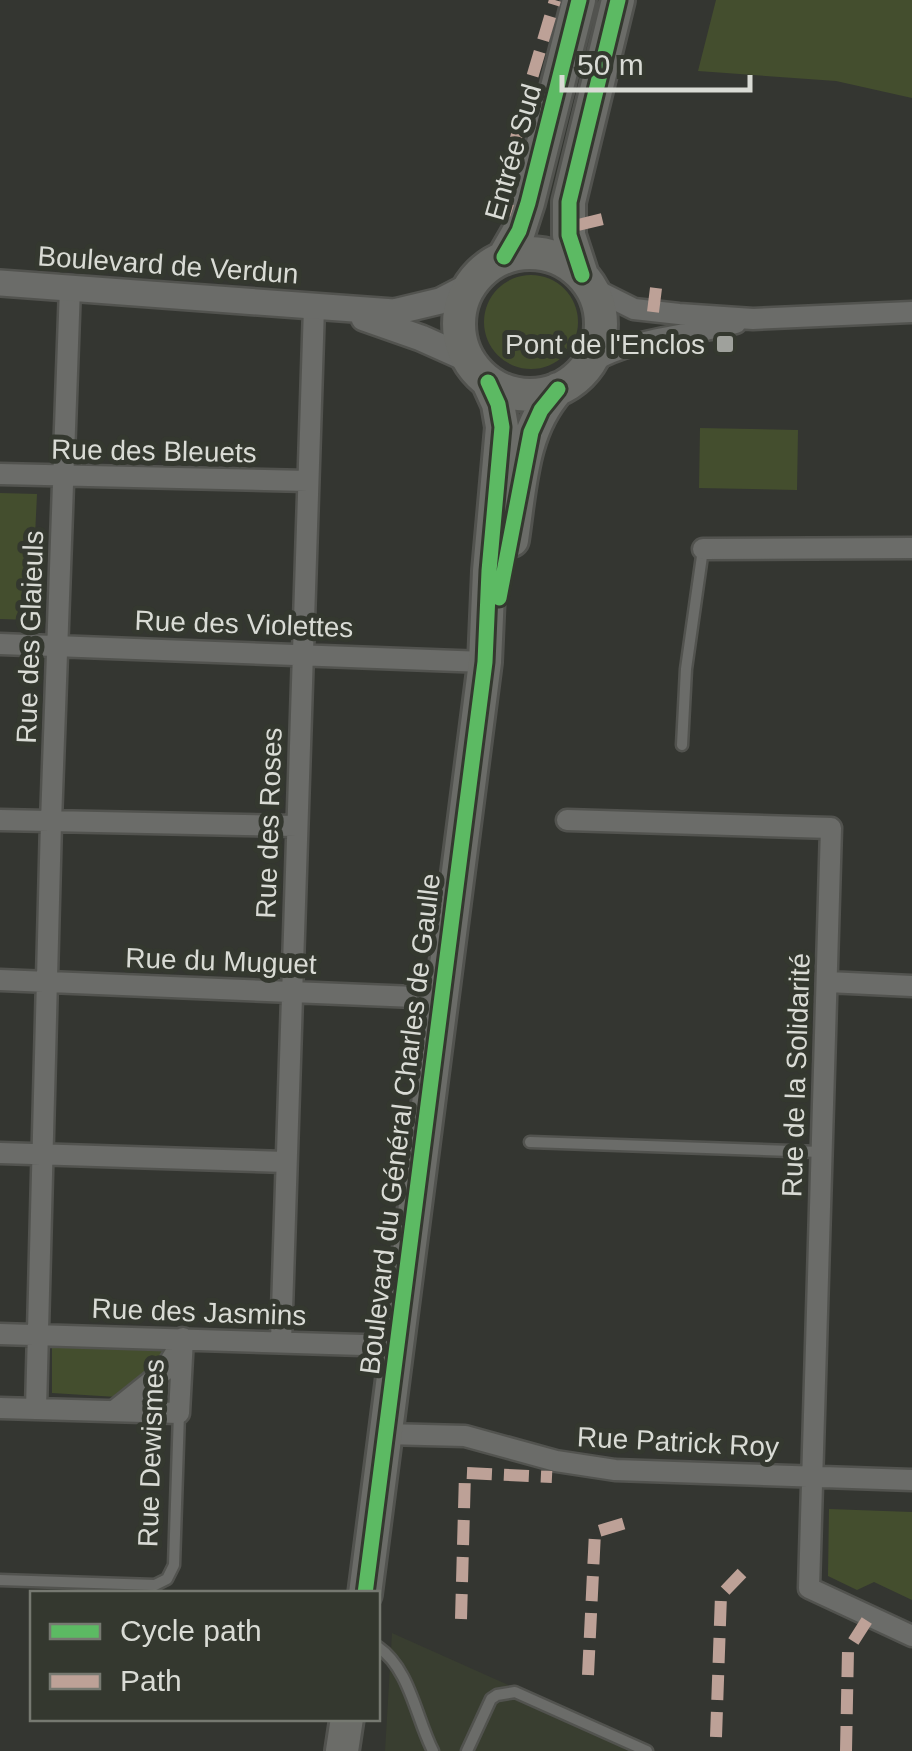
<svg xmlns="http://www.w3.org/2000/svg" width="912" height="1751" viewBox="0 0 912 1751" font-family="Helvetica,sans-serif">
<rect width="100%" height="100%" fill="#343631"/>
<!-- built -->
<path fill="#393e30" d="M392 1633 656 1751H385Z"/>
<!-- green -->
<path fill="#444e2e" d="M716 0H912V98L836 81 698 71Z
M484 322a47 47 0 1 1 94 0a47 47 0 1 1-94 0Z
M700 428 798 430 797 490 699 488Z
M0 493 37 494 31 620 0 619Z
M52 1344 170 1346 168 1357 117 1397 52 1393Z
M829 1509 912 1512V1600L874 1582 857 1590 828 1576Z"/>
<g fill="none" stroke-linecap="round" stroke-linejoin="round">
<!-- service casing -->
<g stroke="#52534f" stroke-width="15">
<path id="service" d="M682 745 686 669 703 549
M530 1142 821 1152
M0 1580 155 1585 167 1579 174 1565 179 1413
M378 1647C410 1669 416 1718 433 1751
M467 1751 491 1699 497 1695 515 1692 647 1751"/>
</g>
<!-- minor casing -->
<g stroke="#52534f" stroke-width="25">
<path id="minor" d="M592 288 634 309 679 314 753 319 912 312
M590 363C634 337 687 337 736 323
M0 474 308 481
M703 549 912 548
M0 644 485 662
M0 820 297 826
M567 820 831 828 809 1588 912 1636
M0 980 440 998
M827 982 912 986
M0 1153 286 1162
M0 1334 396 1346
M281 1342 314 307
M0 1408 179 1413 183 1338
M36 1409 51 822 70 287
M114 1411 164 1371 181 1344
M384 1434 465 1436 556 1461 615 1470 912 1480"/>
</g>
<!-- tertiary casing -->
<g stroke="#52534f" stroke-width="30">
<path id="tertiary" d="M0 283 394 312 440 301 469 286
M364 318 421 338 468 359"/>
</g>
<!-- primary casing -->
<g stroke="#52534f" stroke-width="38">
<path id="primary" d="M459 324a71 71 0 1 1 142 0a71 71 0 1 1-142 0Z
M504 257 519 231 528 203 579 0
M582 275 569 235V202L618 0
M512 540C520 487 521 430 558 389
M365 1594 485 662 489 571 502 427 498 404 488 382
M342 1751 347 1718"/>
</g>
<!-- service -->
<use href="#service" stroke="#6b6c69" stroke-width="10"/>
<!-- minor -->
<use href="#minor" stroke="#6b6c69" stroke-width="20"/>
<!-- tertiary -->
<use href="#tertiary" stroke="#6b6c69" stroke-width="25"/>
<!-- primary -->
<use href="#primary" stroke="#6b6c68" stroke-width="32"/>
<!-- quiet -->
<path stroke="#bda197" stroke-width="12" stroke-dasharray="25 12" stroke-linecap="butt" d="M512 211 500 207 523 108 555 0
M578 225 607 218
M653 312 656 288
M461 1619 465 1473 552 1477
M588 1675 595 1532 629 1522
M716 1737 721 1595 742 1573
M846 1751 848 1650 869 1617"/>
<!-- cycleway casing -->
<g stroke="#34382f" stroke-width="21">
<path id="cycleway" d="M504 257 519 231 528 203 579 0
M582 275 569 235V202L618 0
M499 598 531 432 541 410 558 389
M365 1594 485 662 489 571 502 427 498 404 488 382"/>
</g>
<!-- cycleway -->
<use href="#cycleway" stroke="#5cba63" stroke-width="15"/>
</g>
<!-- markers -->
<rect fill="#9fa19c" stroke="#34382f" stroke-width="4" x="715" y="334" width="20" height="20" rx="5"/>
<g text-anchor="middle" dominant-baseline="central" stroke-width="10" stroke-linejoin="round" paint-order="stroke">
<!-- street labels -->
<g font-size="28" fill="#d9dbd5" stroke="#34382f">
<text transform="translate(513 152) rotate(-74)">Entrée Sud</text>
<text transform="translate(168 265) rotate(4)">Boulevard de Verdun</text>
<text transform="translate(154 451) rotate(1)">Rue des Bleuets</text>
<text transform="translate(244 624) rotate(2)">Rue des Violettes</text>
<text transform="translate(30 637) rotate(-88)">Rue des Glaieuls</text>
<text transform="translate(269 823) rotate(-88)">Rue des Roses</text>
<text transform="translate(221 961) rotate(2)">Rue du Muguet</text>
<text transform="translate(796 1075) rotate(-88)">Rue de la Solidarité</text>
<text transform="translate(400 1124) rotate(-83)">Boulevard du Général Charles de Gaulle</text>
<text transform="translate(199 1312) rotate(2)">Rue des Jasmins</text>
<text transform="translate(678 1442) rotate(3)">Rue Patrick Roy</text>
<text transform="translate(151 1453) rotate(-88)">Rue Dewismes</text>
</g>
<!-- poi labels -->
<g font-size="28" fill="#d9dbd5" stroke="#34382f" text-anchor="end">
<text x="705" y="344">Pont de l'Enclos</text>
</g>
</g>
<!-- legend -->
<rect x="30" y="1591" width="350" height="130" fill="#34382f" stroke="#767971" stroke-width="2.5"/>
<rect x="50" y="1624" width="50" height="15" fill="#5cba63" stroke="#767971" stroke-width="2.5"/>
<text x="120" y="1641" font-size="30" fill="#d9dbd5">Cycle path</text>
<rect x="50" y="1674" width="50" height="15" fill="#bda197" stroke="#767971" stroke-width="2.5"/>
<text x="120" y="1691" font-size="30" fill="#d9dbd5">Path</text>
<!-- scale -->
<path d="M562 75v15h188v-15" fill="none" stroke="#d9dbd5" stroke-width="5"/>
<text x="577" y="75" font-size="30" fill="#d9dbd5" stroke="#34382f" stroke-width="8" paint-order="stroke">50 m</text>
</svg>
